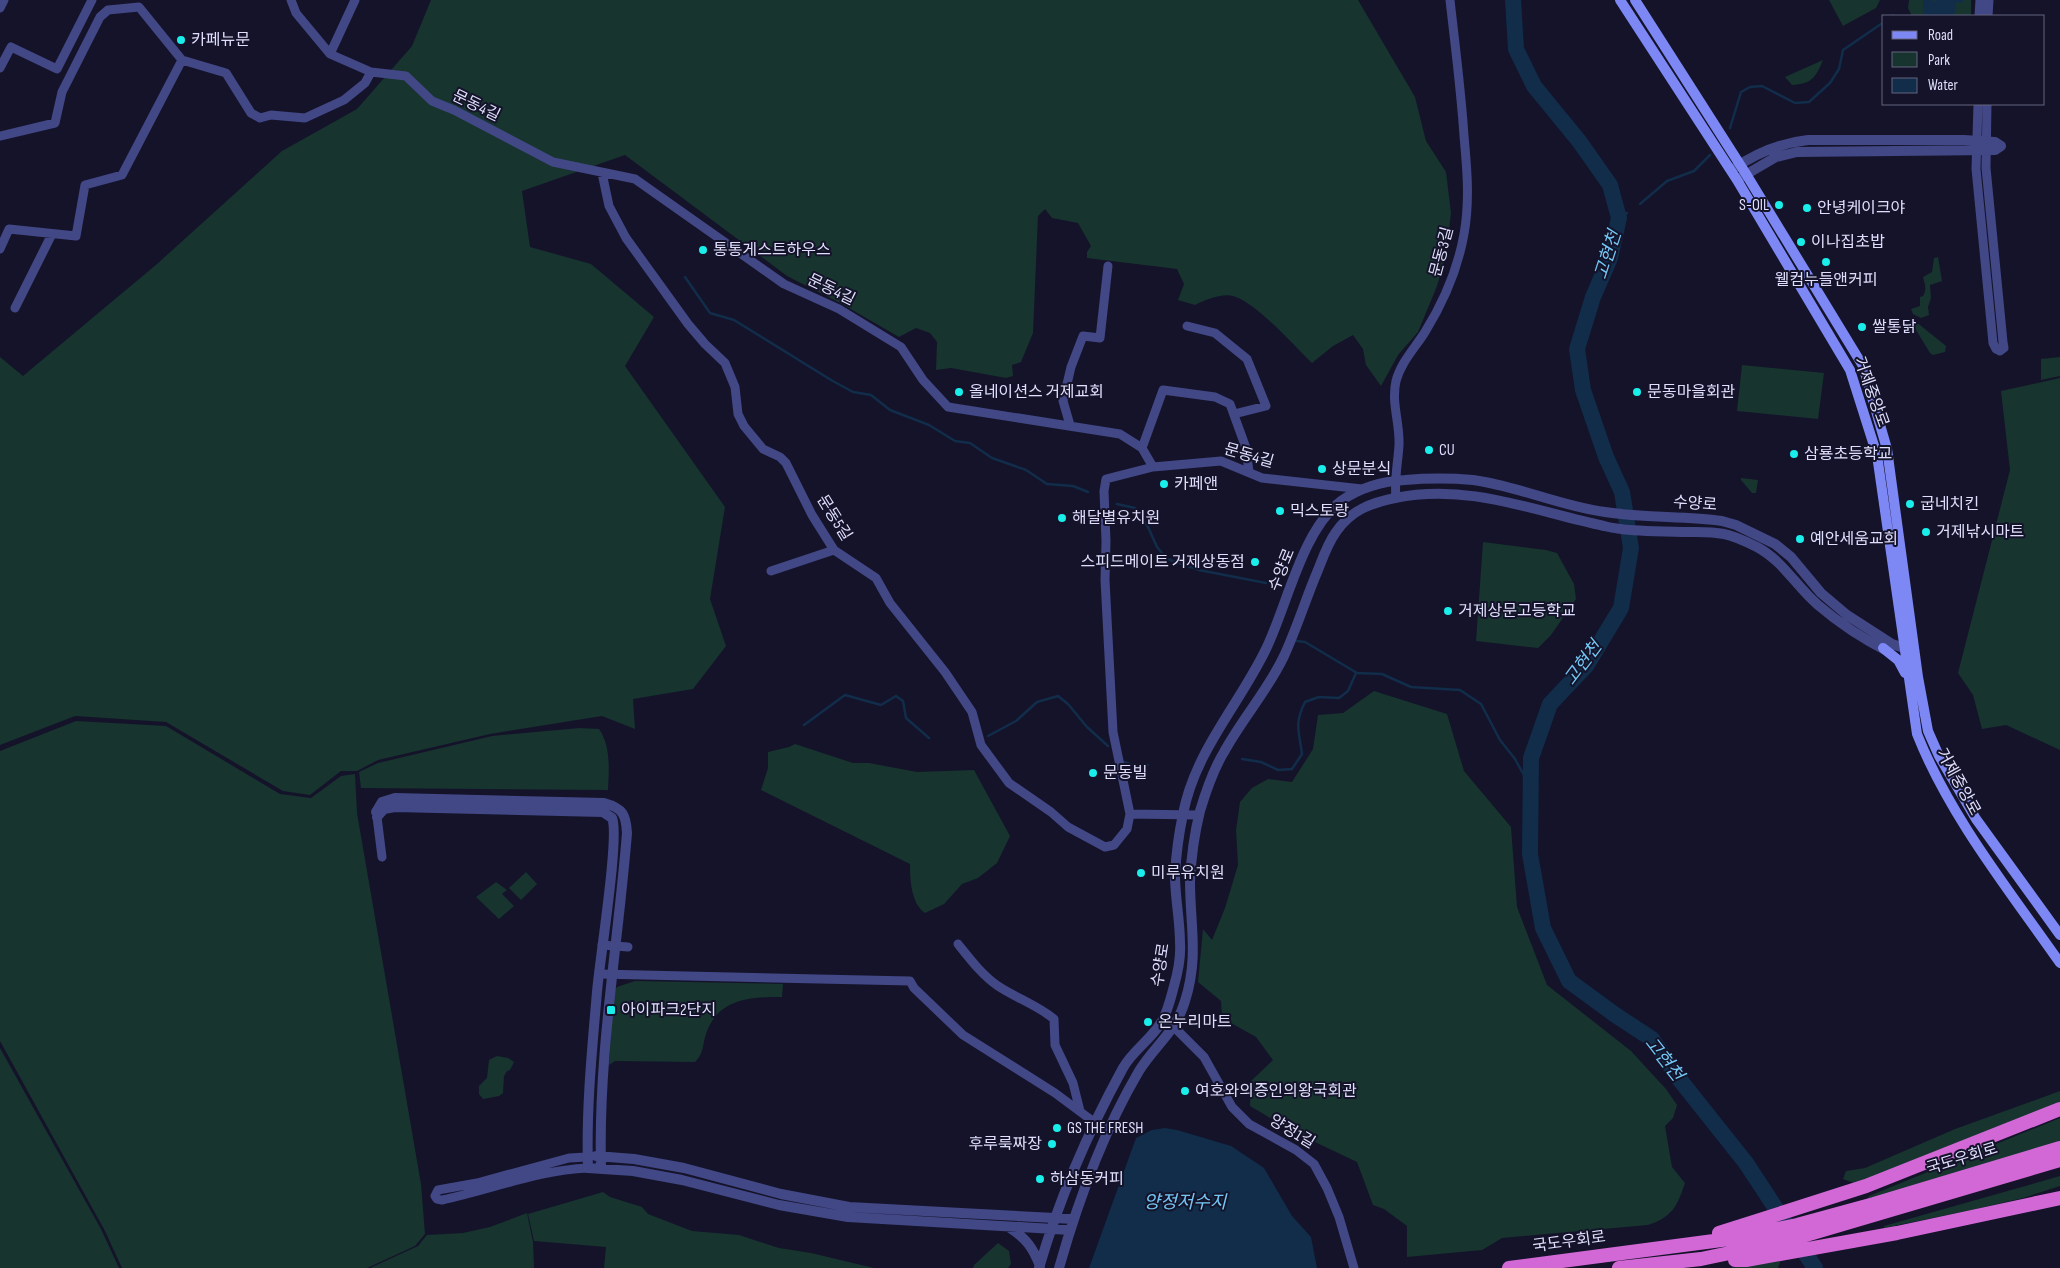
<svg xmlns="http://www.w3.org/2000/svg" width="2060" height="1268" viewBox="0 0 2060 1268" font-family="'Sofia Sans Condensed','Noto Sans KR',sans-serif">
<rect width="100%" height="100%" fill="#14132a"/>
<!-- green -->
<path fill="#17342f" d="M431 0H1358L1415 97 1426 141 1446 172 1451 213 1446 255 1437 286 1418 332 1398 355 1381 386 1366 365 1363 349 1353 335 1333 346 1312 363C1293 345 1257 303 1233 296 1222 293 1205 300 1195 305L1178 300 1184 284 1177 269 1087 258V252L1091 246 1078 223 1052 218 1045 209 1038 216 1033 333 1021 362 1012 365 1013 376 1006 378 951 368 936 370 937 342 930 333 916 328 899 337 842 304 787 276 625 155 522 191 530 247 591 264 654 317 625 366 725 507 710 599 726 646 693 689 633 699 635 729 602 716 490 734 378 760 357 771H341L310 795 283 791 166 722 75 716 0 745V357L23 376 157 264 282 151 357 109 412 46Z
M1829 0H1880L1876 8 1843 26Z
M1909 0H1971V16H1912L1908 8Z
M1823 60C1816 77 1812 84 1792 85L1785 77Z
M1938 257 1942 281 1930 285 1931 298 1928 307 1929 315 1921 318 1913 314 1911 309 1920 306V297L1923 296C1927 289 1925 285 1923 277L1932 272 1934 258Z
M1915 321 1946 346 1945 352 1933 355 1930 353 1913 325Z
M2060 357V376L2041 380V359Z
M1742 365 1824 373 1818 419 1737 411Z
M2060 378V750L2006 725 1982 729 1973 695 1958 673 2010 470 2001 391Z
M1741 478 1758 480 1756 493H1752L1741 480Z
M1483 542 1546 550 1557 553 1574 584 1576 599 1551 635 1538 648 1476 641Z
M1374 691 1447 714 1464 771 1511 827 1517 907 1547 985 1631 1051 1666 1089 1677 1105 1673 1118 1665 1126 1672 1167 1685 1183C1677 1207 1672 1217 1648 1225L1502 1238 1482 1250 1407 1257V1226L1384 1209 1373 1205 1357 1162 1296 1133 1250 1106 1251 1081 1273 1060 1256 1037 1222 1018 1221 1001 1198 982 1203 929 1212 940 1225 908 1238 865 1236 830 1240 802 1252 788 1268 779 1292 782 1313 749 1318 715 1343 713Z
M76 721 166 726 280 794 311 798 341 776 355 774 357 813 421 1184 425 1234 415 1246 367 1268H122L105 1231 0 1041V751Z
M580 728 599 729C611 746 609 770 608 790L361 788 359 772 378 763 492 736Z
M795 744 853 763H869L917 772 974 770 1010 836 997 863 978 878 962 884 944 904 925 913C911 903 910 880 910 864L761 790 768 768V752L789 747Z
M526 872 537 884 521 900 509 888Z
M496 882 507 890 502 894 514 906 499 919 476 897Z
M635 981 783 984 782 997C752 997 720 998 707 1031 702 1044 705 1052 695 1062L615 1061 609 1065 613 992 617 987Z
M0 1048 101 1229 119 1268H0Z
M497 1056 508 1058 514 1062 510 1070 507 1071 504 1076 503 1093 499 1096 483 1099 479 1094V1086L487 1078 489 1060Z
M2060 1091V1103L1857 1184 1843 1179 1846 1171 1865 1168 1955 1129Z
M2060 1118V1145L1867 1200 1869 1196Z
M2060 1176V1186L2023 1198 1976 1209 1884 1228V1226Z
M603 1192 610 1197 642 1207 648 1214 692 1231 739 1235 779 1248 811 1253 874 1268H604L606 1247 534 1241 528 1214Z
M527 1213 533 1242 534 1268H370L418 1246 427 1235 463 1233 490 1227Z
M998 1243 1009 1251 1011 1264 1008 1268H973L974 1265Z
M1781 1259 1778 1268H1730Z"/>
<!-- water -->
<path fill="#112d4a" d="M1923 0H1933V2L1937 0H1963V2L1956 3 1955 13 1953 16H1924Z
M1165 1128 1177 1130 1231 1146 1264 1168 1292 1216 1311 1237 1317 1268H1089L1136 1138 1152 1130Z"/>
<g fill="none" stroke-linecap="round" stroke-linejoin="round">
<!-- stream -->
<path stroke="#112d4a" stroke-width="2.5" d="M1891 16 1893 15
M1730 128 1741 92 1750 87 1762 86 1795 103 1809 102 1830 83 1839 69 1843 50 1884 22
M1640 204 1667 181 1694 171 1710 155
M1619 218 1627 213
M685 277 710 313 734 320 831 380 853 392 871 395 890 410 929 425 955 441 970 443 992 458 1026 470 1047 484 1073 486 1088 492
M1117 504 1135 508 1148 527 1157 547 1167 559 1199 570 1266 583
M1297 641 1305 642 1357 673 1382 674 1411 687 1460 690 1481 704 1500 740 1515 759 1531 788
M804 725 845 695 881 705 896 696 903 701 906 718 929 738
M988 736 1016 721 1037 702 1058 696 1068 704 1087 727 1108 746
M1242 759 1261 762 1278 770 1292 769 1302 754C1299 731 1294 724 1305 702L1319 697 1339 698 1348 691 1356 673
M1124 762 1136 766 1148 765"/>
<!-- river -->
<path stroke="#112d4a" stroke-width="16" d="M1513 0 1516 49 1534 86 1579 141 1610 185 1619 218 1610 258 1593 297 1577 349 1583 390 1606 457 1622 492 1631 548 1621 608 1586 666 1550 704 1531 758 1530 854 1543 928 1569 981 1614 1014 1652 1039 1680 1080 1746 1163 1815 1268"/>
<!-- minor -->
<path stroke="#424785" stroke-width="9" d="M291 0 296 13 330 54 371 72 406 76 432 101 454 110 553 162 635 179 784 284 839 309 901 347 923 380 948 407 1120 434 1142 448 1153 467 1221 461 1262 478 1362 489
M0 8 4 0
M1979 16 1980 0
M1988 16 1989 0
M330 54 355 0
M0 68 11 47 57 69 92 0
M1978 104 1976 169 1993 343 1996 349 2000 351 2004 348 2003 342 1986 168 1987 104
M0 136 55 123 62 92 100 17 108 10 139 7 182 60 226 73 251 113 260 118 271 115 305 118 344 100 365 83 371 72
M602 173 609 206 626 238 688 324 705 344 725 363 735 387 738 414 744 426 763 449 780 457 786 463 812 515 834 550 876 578 890 603 945 672 972 712 981 745 1009 783 1051 812 1068 827 1105 847 1114 845 1127 829 1130 814
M0 249 9 229 76 236 85 185 122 175 182 60
M15 308 52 234
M1187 326 1215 333 1247 359 1266 406 1234 414
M1070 425 1063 401 1071 367 1083 336 1100 338 1108 266
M1142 448 1163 390 1215 397 1230 404 1246 448 1249 472
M1153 467 1106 479 1104 491 1106 541 1105 580 1113 732 1130 814 1199 815
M1396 498C1394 479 1398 463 1399 445 1400 423 1391 403 1396 381 1401 362 1415 348 1425 332 1443 303 1458 268 1464 234 1470 201 1467 169 1464 136 1461 90 1455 45 1450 0
M771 571 834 550
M377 817 382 857
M958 944C970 959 982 975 998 986 1016 998 1037 1005 1054 1019L1055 1045 1073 1083 1080 1111
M602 945 628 947
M599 974 910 981 914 988 963 1035 1055 1093 1094 1122 1109 1129
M1162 1021 1174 1027 1204 1057 1232 1107 1249 1124 1296 1150 1314 1164 1327 1188 1339 1217 1354 1268
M587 1157 569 1158 477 1183 438 1190 435 1196 437 1199 442 1200C490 1190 538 1170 588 1168"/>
<!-- tertiary -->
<path stroke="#424785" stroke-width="10" d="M1733 169C1756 153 1780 143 1808 140H1964L1995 142 2001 146 1995 150 1797 152 1776 157 1740 178
M376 812 382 802 395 798 604 803C623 808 626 815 627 833 618 945 598 1055 601 1167
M377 817 384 809 395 807 603 812 612 818C620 835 599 964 597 992 592 1050 586 1110 588 1168L633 1171 682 1180 779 1205 848 1217 1070 1230
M596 1156 634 1159 684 1168 781 1194 849 1207 1074 1219
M1010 1228C1026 1238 1033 1248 1040 1266
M1039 1268C1059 1199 1088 1132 1123 1068 1133 1050 1152 1039 1162 1021 1168 1011 1171 997 1174 986 1178 972 1181 957 1180 943 1180 920 1175 898 1175 875 1176 855 1179 833 1183 814 1195 751 1239 705 1266 649 1287 606 1302 530 1341 501 1359 488 1383 481 1405 480 1428 478 1450 478 1473 480 1518 486 1560 506 1605 512 1644 518 1684 516 1722 521L1736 525 1775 544 1791 557 1821 593 1847 615 1892 644 1904 648H1912
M1059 1268C1078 1201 1103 1132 1139 1071 1155 1045 1176 1032 1185 1001 1199 957 1190 925 1190 881 1191 861 1195 831 1200 811 1206 791 1213 770 1224 752 1242 719 1268 690 1284 656 1297 628 1306 598 1318 570 1323 557 1328 543 1336 532 1351 510 1371 503 1395 498 1469 483 1533 511 1604 526 1629 532 1656 531 1682 532 1696 532 1710 531 1724 534 1735 536 1747 542 1757 547 1783 561 1796 586 1818 605 1839 623 1865 640 1889 652"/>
<!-- secondary -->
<path stroke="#7d88f5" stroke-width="10" d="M1620 0 1737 180 1850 370 1877 455 1917 734C1950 817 2009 890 2060 963
M1635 0 1746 174 1863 366 1887 449 1918 677 1928 731 1939 756 1976 819 2060 935
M1883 648 1898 660 1905 673"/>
<!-- trunk -->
<path stroke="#d268d6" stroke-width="14" d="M1719 1233 1866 1186 2060 1109
M1735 1260H1746L1897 1233 2060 1198
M1509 1268 1729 1239 1797 1225 1874 1204 2060 1148
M1619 1268 1701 1259 1782 1242 2060 1160"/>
</g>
<!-- markers -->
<g fill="#19eeeb" stroke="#14132a" stroke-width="2">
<circle cx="181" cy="40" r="5"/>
<circle cx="1779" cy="205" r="5"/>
<circle cx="1807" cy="208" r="5"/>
<circle cx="1801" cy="242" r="5"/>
<circle cx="703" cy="250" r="5"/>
<circle cx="1826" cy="262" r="5"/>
<circle cx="1862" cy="327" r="5"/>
<circle cx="959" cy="392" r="5"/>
<circle cx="1637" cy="392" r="5"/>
<circle cx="1429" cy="450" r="5"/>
<circle cx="1794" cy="454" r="5"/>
<circle cx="1322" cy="469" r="5"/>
<circle cx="1164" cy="484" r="5"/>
<circle cx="1910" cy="504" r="5"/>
<circle cx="1280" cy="511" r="5"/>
<circle cx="1062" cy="518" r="5"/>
<circle cx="1926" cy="532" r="5"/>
<circle cx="1800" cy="539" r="5"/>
<circle cx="1255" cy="562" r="5"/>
<circle cx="1448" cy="611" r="5"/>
<circle cx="1093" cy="773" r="5"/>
<circle cx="1141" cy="873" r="5"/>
<rect x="606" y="1005" width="10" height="10" rx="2.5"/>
<circle cx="1148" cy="1022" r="5"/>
<circle cx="1185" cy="1091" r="5"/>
<circle cx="1057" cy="1128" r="5"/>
<circle cx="1052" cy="1144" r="5"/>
<circle cx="1040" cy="1179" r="5"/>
</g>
<g text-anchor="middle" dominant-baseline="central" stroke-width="4" stroke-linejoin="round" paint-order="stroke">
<!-- poi labels -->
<g font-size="16" fill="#dfdffd" stroke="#14132a" text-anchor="start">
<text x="191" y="40">카페뉴문</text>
<text x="1769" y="205" text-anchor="end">S-OIL</text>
<text x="1817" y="208">안녕케이크야</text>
<text x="1811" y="242">이나집초밥</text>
<text x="713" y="250">통통게스트하우스</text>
<text x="1826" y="280" text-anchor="middle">웰컴누들앤커피</text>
<text x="1872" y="327">쌀통닭</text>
<text x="969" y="392">올네이션스 거제교회</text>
<text x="1647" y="392">문동마을회관</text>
<text x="1439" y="450">CU</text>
<text x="1804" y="454">삼룡초등학교</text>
<text x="1332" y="469">상문분식</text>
<text x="1174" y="484">카페앤</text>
<text x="1920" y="504">굽네치킨</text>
<text x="1290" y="511">믹스토랑</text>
<text x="1072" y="518">해달별유치원</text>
<text x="1936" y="532">거제낚시마트</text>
<text x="1810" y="539">예안세움교회</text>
<text x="1245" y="562" text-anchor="end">스피드메이트 거제상동점</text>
<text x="1458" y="611">거제상문고등학교</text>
<text x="1103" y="773">문동빌</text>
<text x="1151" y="873">미루유치원</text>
<text x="621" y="1010">아이파크2단지</text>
<text x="1158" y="1022">온누리마트</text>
<text x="1195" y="1091">여호와의증인의왕국회관</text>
<text x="1067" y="1128">GS THE FRESH</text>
<text x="1042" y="1144" text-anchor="end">후루룩짜장</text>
<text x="1050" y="1179">하삼동커피</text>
</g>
<!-- street labels -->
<g font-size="16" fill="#dfdffd" stroke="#14132a">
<text transform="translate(476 106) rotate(26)">문동4길</text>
<text transform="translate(1442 252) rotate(-75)">문동3길</text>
<text transform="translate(831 290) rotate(26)">문동4길</text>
<text transform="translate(1871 392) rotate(70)">거제중앙로</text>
<text transform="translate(1249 456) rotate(16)">문동4길</text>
<text transform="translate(1695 504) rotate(4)">수양로</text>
<text transform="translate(834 518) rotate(58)">문동5길</text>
<text transform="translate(1282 570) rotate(-68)">수양로</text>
<text transform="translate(1958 782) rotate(61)">거제중앙로</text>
<text transform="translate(1161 965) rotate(-81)">수양로</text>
<text transform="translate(1292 1132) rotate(31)">양정1길</text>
<text transform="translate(1962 1159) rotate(-17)">국도우회로</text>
<text transform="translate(1569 1242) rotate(-8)">국도우회로</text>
</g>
<!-- water labels -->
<g font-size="18" font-style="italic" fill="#74c8f5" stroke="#14132a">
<text transform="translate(1608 255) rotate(-72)">고현천</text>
<text transform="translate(1583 663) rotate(-53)">고현천</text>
<text transform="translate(1664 1059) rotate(52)">고현천</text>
<text x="1185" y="1202">양정저수지</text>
</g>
</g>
<!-- legend -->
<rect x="1882" y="15" width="162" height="90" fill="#14132a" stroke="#65657e"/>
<rect x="1892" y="31" width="25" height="8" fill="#7d88f5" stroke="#65657e"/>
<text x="1928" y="40" font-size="15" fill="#dfdffd">Road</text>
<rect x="1892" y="52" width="25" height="15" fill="#17342f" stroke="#65657e"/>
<text x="1928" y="65" font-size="15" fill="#dfdffd">Park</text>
<rect x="1892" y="78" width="25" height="15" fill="#112d4a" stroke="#65657e"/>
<text x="1928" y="90" font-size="15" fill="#dfdffd">Water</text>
</svg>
